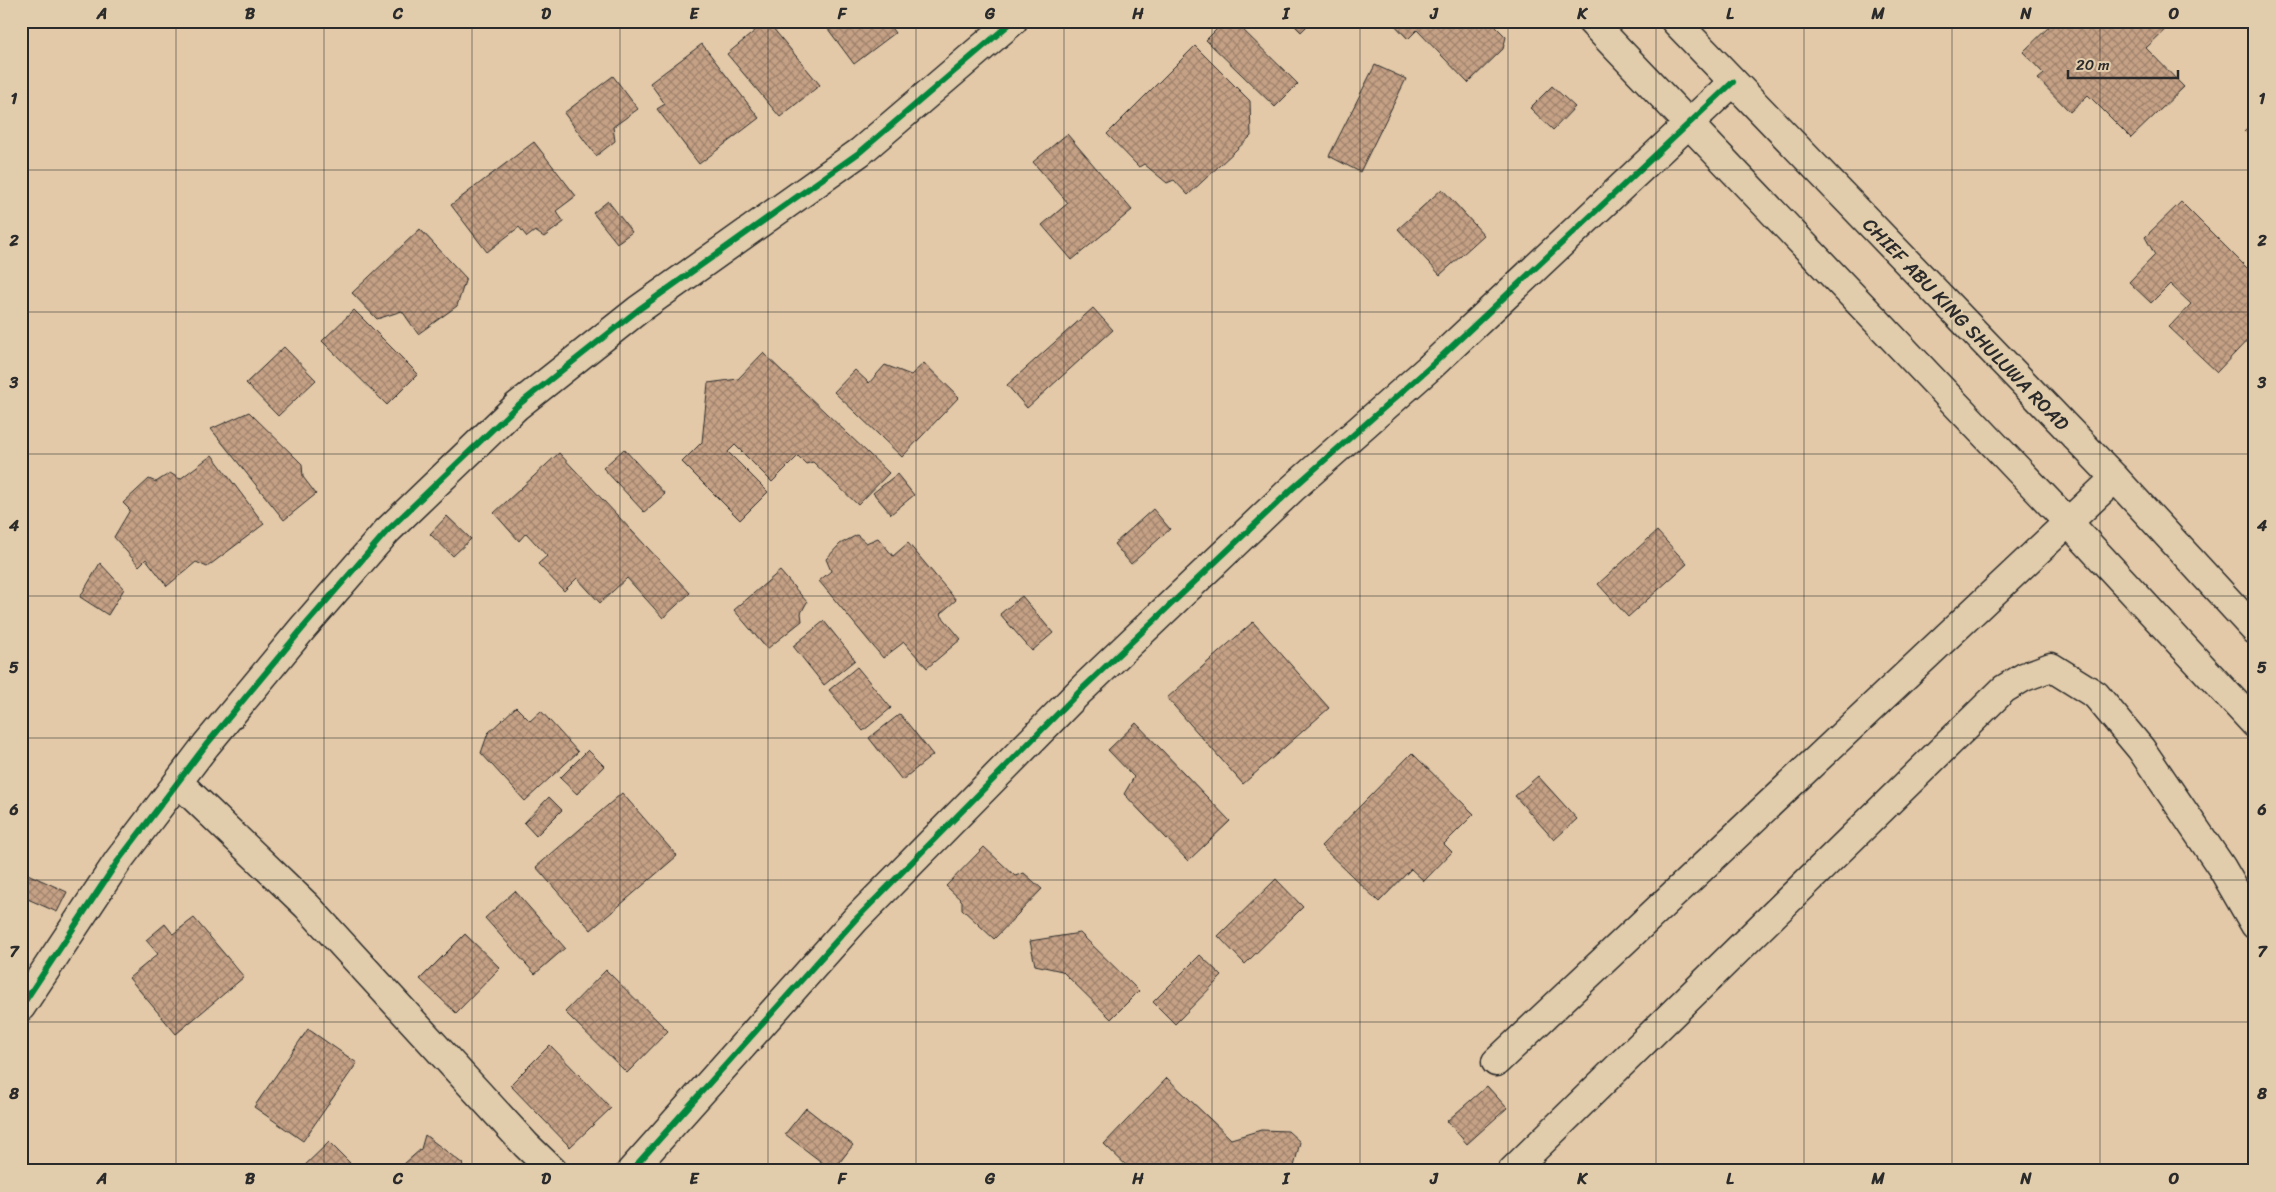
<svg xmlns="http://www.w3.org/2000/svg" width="2276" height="1192" viewBox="0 0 2276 1192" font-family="Sriracha,sans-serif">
<defs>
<pattern id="building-cross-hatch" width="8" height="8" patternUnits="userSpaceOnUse" patternTransform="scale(1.25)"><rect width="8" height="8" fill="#c5a185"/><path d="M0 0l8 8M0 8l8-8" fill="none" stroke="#a0836d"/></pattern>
</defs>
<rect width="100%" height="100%" fill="#e3c9a8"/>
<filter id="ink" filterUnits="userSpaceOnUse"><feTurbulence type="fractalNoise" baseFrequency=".02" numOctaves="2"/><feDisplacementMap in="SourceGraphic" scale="10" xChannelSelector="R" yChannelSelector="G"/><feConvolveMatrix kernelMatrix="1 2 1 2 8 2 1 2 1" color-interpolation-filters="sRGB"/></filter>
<g filter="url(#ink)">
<!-- building -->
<path fill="url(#building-cross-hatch)" stroke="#2b2b2b" d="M734 21H755L741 31Z
M767 21 820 85 780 117 727 54Z
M822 21H886L895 33 854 64Z
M1225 21H1234L1298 84 1275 107 1206 40Z
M1290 21H1312L1301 32Z
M1391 21H1490L1506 37 1503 49 1468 83 1417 30 1408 39Z
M2055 21H2060L2064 25 2068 21H2174L2146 48 2184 87 2131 138 2088 95 2070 112 2038 79 2044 74 2023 52Z
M702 44 759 118 699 164 657 109 665 104 650 83Z
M1195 46 1250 101 1251 136 1188 195 1174 180 1167 183 1144 164 1139 167 1107 134Z
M1375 65 1406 79 1360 172 1329 156Z
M613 76 638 109 613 127 615 141 596 156 564 113Z
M1552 86 1575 107 1553 130 1530 108Z
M2255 121V142L2244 131Z
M1067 134 1132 210 1072 260 1042 225 1068 203 1033 162Z
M534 142 576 196 556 211 564 222 544 237 535 231 527 237 519 227 487 252 451 205Z
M1442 189 1484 235 1440 275 1398 229Z
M608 201 632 232 617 243 593 213Z
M2181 202 2255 276V332L2217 372 2169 327 2191 304 2170 284 2151 303 2129 282 2155 255 2145 237Z
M420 229 466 278 457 306 418 334 402 311 377 319 352 293Z
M1093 308 1113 330 1027 408 1007 385Z
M354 310 418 374 387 405 322 341Z
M284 347 316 380 278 416 246 383Z
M763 353 889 473 858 505 813 462 806 464 798 456 772 482 735 445 728 452 768 492 740 520 682 462 702 442 708 383 738 379Z
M924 363 959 397 902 457 834 392 855 370 869 383 885 365 911 375Z
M249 412 302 464 303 477 316 494 284 520 211 429Z
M624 449 665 494 644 512 603 468Z
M559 453 690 593 663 618 627 578 600 603 577 578 564 591 538 564 547 556 526 533 519 541 494 513Z
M212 455 264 524 207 567 196 562 167 586 146 559 139 566 114 537 130 510 123 503 149 479 156 482 170 473 180 479Z
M897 474 914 495 891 514 873 493Z
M1153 509 1170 529 1131 564 1114 544Z
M447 516 471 539 453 556 430 534Z
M1657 531 1687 564 1628 617 1598 584Z
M857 535 866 543 878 538 893 556 908 543 956 600 940 614 961 639 927 668 904 642 883 658 819 581 831 571 826 559 840 544Z
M100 563 124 589 108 615 80 597Z
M780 571 807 602 801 613 802 621 767 649 734 610Z
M1022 596 1053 633 1032 651 1000 614Z
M824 621 855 660 824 685 793 646Z
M1253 622 1329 708 1243 784 1167 698Z
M857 667 891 708 863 731 829 690Z
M516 707 530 721 541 711 578 752 525 801 481 753 488 733Z
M900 714 933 755 902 780 869 738Z
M1136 723 1230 821 1188 861 1124 794 1134 777 1108 750Z
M588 750 604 766 577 794 560 778Z
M1412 753 1474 814 1444 844 1452 852 1424 881 1411 869 1379 902 1321 846Z
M1538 776 1577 819 1554 840 1515 796Z
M622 793 677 856 591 930 536 867Z
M549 797 562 810 536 836 524 823Z
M984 847 1015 876 1024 873 1042 889 994 939 962 909V901L946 886Z
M21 871 67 892 57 912 21 896Z
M1276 879 1303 907 1245 964 1218 936Z
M515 891 565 948 535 974 485 918Z
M194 918 244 977 176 1034 129 978 158 954 146 940 165 924 173 934Z
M1080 933 1139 991 1111 1019 1062 971 1035 965 1030 941Z
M465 934 500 968 456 1013 420 979Z
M1200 955 1222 976 1175 1024 1153 1002Z
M606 970 668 1031 627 1073 565 1012Z
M308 1029 357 1063 303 1141 254 1107Z
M550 1045 611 1108 570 1147 510 1085Z
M1167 1078 1231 1139 1261 1130 1288 1131 1300 1142 1293 1171H1132L1104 1144Z
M1487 1086 1507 1108 1467 1144 1447 1121Z
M806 1108 853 1145 833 1171 785 1134Z
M425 1135 463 1164 461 1171H396L421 1149Z
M329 1142 350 1163 342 1171H299Z"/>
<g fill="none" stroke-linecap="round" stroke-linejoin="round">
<!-- minor casing -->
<g stroke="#2b2b2b" stroke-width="31">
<path id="minor" d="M178 782 307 906 526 1145 553 1171
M21 1007 118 861 206 745 302 629 387 531 517 406 638 310 860 152 1013 21
M1496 1062 2115 478
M631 1171 855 920 1081 690 1292 489 1429 368 1733 82
M1512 1171 2004 689 2024 677 2051 667 2096 695 2141 749 2222 868 2255 925"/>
</g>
<!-- tertiary casing -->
<g stroke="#2b2b2b" stroke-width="31">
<path id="tertiary" d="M1591 21 2067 521 2255 724
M1675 21 2115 478 2255 630"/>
</g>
<!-- minor -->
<use href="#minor" stroke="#e1ccab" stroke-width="28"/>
<!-- tertiary -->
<use href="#tertiary" stroke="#e1ccab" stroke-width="28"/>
<!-- cycleway casing -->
<g stroke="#e1ccab" stroke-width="9">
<path id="cycleway" d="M21 1007 118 861 206 745 302 629 387 531 517 406 638 310 860 152 1013 21
M631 1171 855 920 1081 690 1292 489 1429 368 1733 82"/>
</g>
<!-- cycleway -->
<use href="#cycleway" stroke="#00873e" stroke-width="6"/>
</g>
</g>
<!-- grid -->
<path fill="none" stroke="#2b2b2b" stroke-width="1" stroke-opacity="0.55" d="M176 21V1171M324 21V1171M472 21V1171M620 21V1171M768 21V1171M916 21V1171M1064 21V1171M1212 21V1171M1360 21V1171M1508 21V1171M1656 21V1171M1804 21V1171M1952 21V1171M2100 21V1171M21 170H2255M21 312H2255M21 454H2255M21 596H2255M21 738H2255M21 880H2255M21 1022H2255"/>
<g text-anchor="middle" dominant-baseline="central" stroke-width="4" stroke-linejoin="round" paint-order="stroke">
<!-- street labels -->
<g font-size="19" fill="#2b2b2b" stroke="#e1ccab">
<text transform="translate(1966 324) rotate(46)">CHIEF ABU KING SHULUWA ROAD</text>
</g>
</g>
<!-- margin -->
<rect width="2276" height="1192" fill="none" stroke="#e1ccab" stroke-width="55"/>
<!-- scale -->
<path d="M2068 70v8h110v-8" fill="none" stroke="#2b2b2b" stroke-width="2.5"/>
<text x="2076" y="70" font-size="15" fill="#2b2b2b" stroke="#e1ccab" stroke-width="4" paint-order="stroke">20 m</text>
<rect x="28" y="28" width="2220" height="1136" fill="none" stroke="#2b2b2b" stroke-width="2"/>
<g font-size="16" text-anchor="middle" font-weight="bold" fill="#2b2b2b">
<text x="102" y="19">A</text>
<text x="250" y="19">B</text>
<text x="398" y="19">C</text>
<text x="546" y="19">D</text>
<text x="694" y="19">E</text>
<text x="842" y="19">F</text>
<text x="990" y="19">G</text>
<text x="1138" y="19">H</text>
<text x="1286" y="19">I</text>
<text x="1434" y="19">J</text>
<text x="1582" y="19">K</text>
<text x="1730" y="19">L</text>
<text x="1878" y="19">M</text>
<text x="2026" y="19">N</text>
<text x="2174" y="19">O</text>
<text x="14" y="104">1</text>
<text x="2262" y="104">1</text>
<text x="14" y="246">2</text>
<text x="2262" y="246">2</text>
<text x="14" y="388">3</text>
<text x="2262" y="388">3</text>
<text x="14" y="531">4</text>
<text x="2262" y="531">4</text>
<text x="14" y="673">5</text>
<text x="2262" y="673">5</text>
<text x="14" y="815">6</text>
<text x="2262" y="815">6</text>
<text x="14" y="957">7</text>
<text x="2262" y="957">7</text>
<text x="14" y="1099">8</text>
<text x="2262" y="1099">8</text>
<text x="102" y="1184">A</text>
<text x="250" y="1184">B</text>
<text x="398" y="1184">C</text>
<text x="546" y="1184">D</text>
<text x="694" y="1184">E</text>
<text x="842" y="1184">F</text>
<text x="990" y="1184">G</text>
<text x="1138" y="1184">H</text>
<text x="1286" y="1184">I</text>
<text x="1434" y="1184">J</text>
<text x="1582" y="1184">K</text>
<text x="1730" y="1184">L</text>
<text x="1878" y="1184">M</text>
<text x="2026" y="1184">N</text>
<text x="2174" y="1184">O</text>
</g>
</svg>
